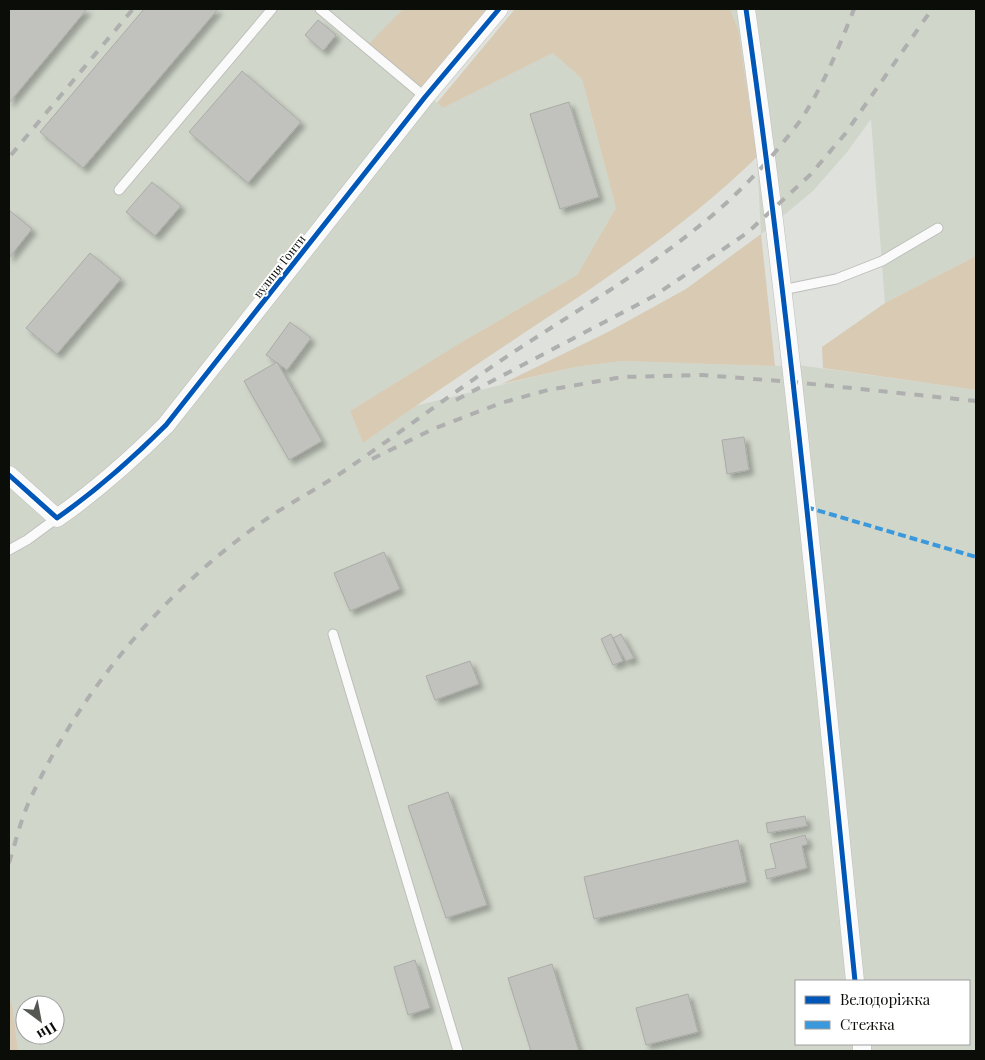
<svg xmlns="http://www.w3.org/2000/svg" width="985" height="1060" viewBox="0 0 985 1060" font-family="'Playfair Display',serif">
<defs>
<filter id="shadow"><feDropShadow dx="4.5" dy="4.5" stdDeviation="2.5" flood-color="#0004"/></filter>
</defs>
<rect width="100%" height="100%" fill="#dee1dc"/>
<!-- built -->
<path fill="#d0d6ca" fill-rule="evenodd" d="M9 9H403L369 45 443 108 553 53 582 79 616 208 577 275 460 343 350 411 363 443 415 406 575 367 622 361 775 366H791V364L976 390V1051H18L12 1004 9 1000ZM796 981H969V1044H796ZM25 1005H55V1035H25Z
M730 9H976V256L885 303 871 119 847 152 813 191 761 234 757 157 738 29Z"/>
<!-- green -->
<path fill="#d8cab3" d="M403 9H489L421 89 368 45Z
M515 9H730L738 29 757 157C692 220 617 272 542 321 482 361 422 401 363 443L350 411 460 343 577 275 616 208 582 79 553 53 443 108 437 103Z
M761 234 775 366 622 361 575 367 502 384 610 331 686 289Z
M976 256V390L823 368 822 347 885 303Z
M9 1000 12 1004 18 1051H9Z"/>
<!-- building -->
<path fill="#c1c2be" stroke="#aaaba6" filter="url(#shadow)" d="M9 9H87L9 103Z
M144 9H218L83 168 40 132Z
M318 20 336 35 323 51 305 35Z
M242 71 301 122 248 183 189 132Z
M569 102 599 197 560 209 530 114Z
M152 182 181 206 155 236 126 212Z
M9 210 32 229 9 258Z
M90 253 121 279 57 354 26 328Z
M290 322 311 338 287 370 266 355Z
M277 362 322 441 289 460 244 381Z
M744 437 749 470 727 474 722 440Z
M384 552 400 589 350 611 334 573Z
M611 634 623 661 613 665 601 639Z
M621 634 634 658 626 661 613 638Z
M470 661 479 684 435 700 426 676Z
M448 792 487 905 446 918 408 806Z
M805 816 807 826 768 833 766 823Z
M805 835 808 844 802 846 807 868 767 879 765 870 776 868 770 844Z
M738 840 747 882 594 919 584 877Z
M415 960 430 1008 408 1015 394 967Z
M552 964 579 1051H531L508 978Z
M688 994 698 1032 646 1045 636 1008Z"/>
<g fill="none" stroke-linecap="round" stroke-linejoin="round">
<!-- lane casing -->
<g stroke="#bdbfbb" stroke-width="11">
<path id="lane" d="M320 9 425 97
M119 190 272 9
M782 290 836 279 882 261 938 228
M9 550 27 540 57 518
M333 634 458 1051"/>
</g>
<!-- street casing -->
<g stroke="#bdbfbb" stroke-width="19">
<path id="street" d="M746 9C792 332 822 657 855 981
M9 475 57 518C97 490 132 459 166 425L425 97 499 9
M862 1044V1051"/>
</g>
<!-- lane -->
<use href="#lane" stroke="#fafafa" stroke-width="9"/>
<!-- street -->
<use href="#street" stroke="#fafafa" stroke-width="18"/>
<!-- rail -->
<path stroke="#aeafae" stroke-width="4" stroke-dasharray="9 9" stroke-linecap="butt" d="M11 155 133 9
M456 400 654 296 747 233 810 175 845 134 932 9
M372 459 433 429 501 403 548 390 622 377 702 375 793 382 976 401
M9 863C15 844 20 823 28 804 77 695 160 595 258 525 285 505 318 489 347 469 408 427 467 382 529 342 586 305 645 270 698 227 735 198 768 163 797 125 821 92 839 47 854 9"/>
<!-- quiet -->
<path stroke="#3a99dd" stroke-width="4" stroke-dasharray="8 4" stroke-linecap="butt" d="M806 507 976 557"/>
<!-- cycleway casing -->
<g stroke="#fff" stroke-width="8">
<path id="cycleway" d="M746 9C792 332 822 657 855 981
M9 475 57 518C97 490 132 459 166 425L425 97 499 9"/>
</g>
<!-- cycleway -->
<use href="#cycleway" stroke="#0057b8" stroke-width="5"/>
</g>
<g text-anchor="middle" dominant-baseline="central" stroke-width="4" stroke-linejoin="round" paint-order="stroke">
<!-- street labels -->
<g font-size="12" fill="#0b0d09" stroke="#fff">
<text transform="translate(279 266) rotate(-52)">вулиця Гонти</text>
</g>
</g>
<!-- border -->
<rect width="985" height="1060" fill="none" stroke="#0b0d09" stroke-width="20"/>
<!-- legend -->
<rect x="795" y="980" width="175" height="65" fill="#ffffff" stroke="#9d9e9d"/>
<rect x="805" y="996" width="25" height="8" fill="#0057b8" stroke="#9d9e9d"/>
<text x="840" y="1005" font-size="15" fill="#0b0d09">Велодоріжка</text>
<rect x="805" y="1021" width="25" height="8" fill="#3a99dd" stroke="#9d9e9d"/>
<text x="840" y="1030" font-size="15" fill="#0b0d09">Стежка</text>
<!-- north arrow -->
<g transform="translate(40 1020) rotate(148)"><circle r="24" fill="#ffffff" stroke="#9d9e9d"/>
<path d="M0-4L9 19L0 12L-9 19Z" fill="#555753"/>
<text y="-8" font-size="14" font-weight="bold" text-anchor="middle" fill="#0b0d09">Пн</text>
</g>
</svg>
